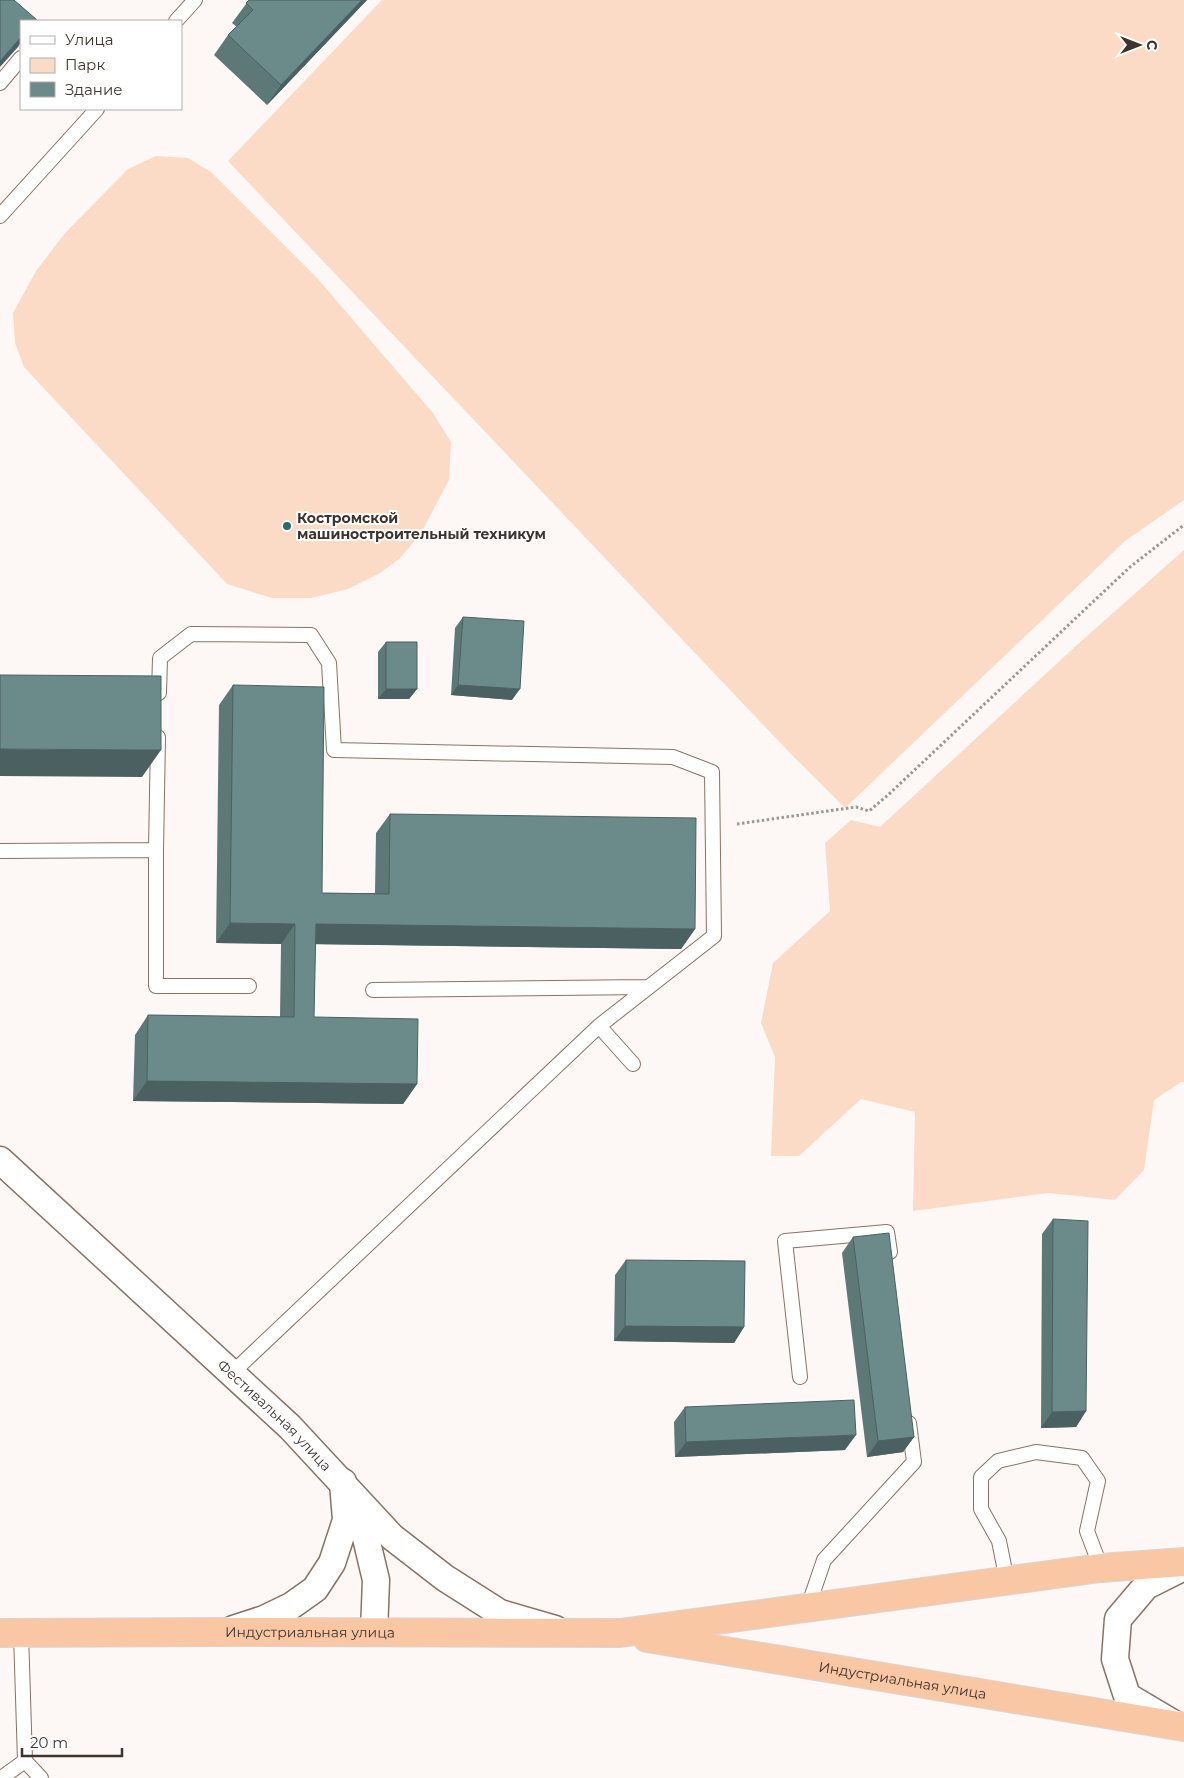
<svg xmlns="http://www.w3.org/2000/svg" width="1184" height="1778" viewBox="0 0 1184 1778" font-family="Montserrat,sans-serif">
<rect width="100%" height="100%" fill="#fdf8f5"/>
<!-- green -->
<path fill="#fbdbc5" d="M382 0H1184V500L1125 541 845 808 789 752 228 161Z
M156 156 188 158 211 172 317 278 433 413 451 442 449 480 420 535 399 559 380 573 348 589 311 598H272L227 584 24 367 15 343 13 313 36 271 65 233 128 169Z
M1184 550V1082H1181L1154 1100 1144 1170 1115 1200 1048 1193 913 1211 915 1112 861 1099 799 1156H771L775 1057 761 1023 773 963 830 911 825 843 851 820 880 827 1078 644Z"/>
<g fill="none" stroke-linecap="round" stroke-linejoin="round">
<!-- service casing -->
<g stroke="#897263" stroke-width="16">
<path id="service" d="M176 21 195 0
M0 83 21 58
M0 216 97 109
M159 693 160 658 191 634 311 635 329 663 334 750 673 757 712 772 714 936 599 1026 232 1373
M158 737 156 850V986H249
M0 851 156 850
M373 990 647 987
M599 1026 633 1064
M800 1377 785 1241 887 1232 890 1252
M1007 1581 999 1541 981 1509V1477L998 1461 1036 1452 1082 1458 1098 1481 1087 1531 1101 1568
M808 1607 824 1560 914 1462 909 1423
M21 1633 25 1761 41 1778
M1 1778 25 1761"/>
</g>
<!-- minor casing -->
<g stroke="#897263" stroke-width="29">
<g id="minor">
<path id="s1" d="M0 1160 290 1427 392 1537 445 1578 500 1613 555 1629"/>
<path d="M352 1501 361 1517 376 1580 374 1632"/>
<path d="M233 1629 264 1619 291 1606 315 1589 332 1563 346 1520 343 1482"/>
<path d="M1176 1725 1127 1696 1115 1659 1118 1619 1146 1586 1184 1567"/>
</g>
</g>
<!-- trunk casing -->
<g stroke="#d8d6d5" stroke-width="30">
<g id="trunk">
<path id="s2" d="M0 1633 226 1632 620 1633 1101 1568 1184 1562"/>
<path id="s3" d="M647 1638 1184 1727"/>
</g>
</g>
<!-- path -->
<path stroke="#9e9692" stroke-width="3" stroke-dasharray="2.5 2.5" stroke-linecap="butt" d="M737 824 856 807 869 811 888 795 1130 567 1184 525"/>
<!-- service -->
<use href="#service" stroke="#fff" stroke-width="14"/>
<!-- minor -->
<use href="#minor" stroke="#fff" stroke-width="26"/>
<!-- trunk -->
<use href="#trunk" stroke="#fac7a4" stroke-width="28"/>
</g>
<!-- wall -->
<path fill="#5c7877" d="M249 0H367L267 105 214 55 228 35 237 27 232 23Z
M463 617 512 700 451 695 455 628Z
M386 642 417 689 409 699H378V652Z
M233 685 322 893H375L376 833 390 814 695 929 681 949 315 944 314 1017 417 1084 403 1104 133 1101 135 1035 148 1015 280 1017 281 944 216 943 219 705Z
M1053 1219 1086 1411 1076 1427 1041 1428 1042 1234Z
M853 1237 914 1437 903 1452 867 1457 842 1253Z
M626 1260 744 1327 734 1343 614 1341 615 1275Z
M685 1407 845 1450 675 1457 674 1422Z"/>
<!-- shaded-wall -->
<path fill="#4b6161" d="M362 0H367L267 105 281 85Z
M21 37V42L18 47 0 67V61Z
M458 685 520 689 512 700 451 695Z
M386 689H417L409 699H378Z
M0 749 161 750 142 777 0 776Z
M230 923 295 924 281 944 216 943Z
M316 924 695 929 681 949 302 944Z
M147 1081 417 1084 403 1104 133 1101Z
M625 1326 744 1327 734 1343 614 1341Z
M1086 1411 1076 1427 1041 1428 1052 1412Z
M856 1435 845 1450 675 1457 686 1442Z
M914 1437 903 1452 867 1457 878 1441Z"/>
<!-- building -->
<path fill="#6b8b8a" stroke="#4b6161" d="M0 0H14L37 20 35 21H21V37L0 61Z
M249 0H362L281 85 228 35 253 10 246 3Z
M463 617 524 621 520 689 458 685Z
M386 642H417V689H386Z
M0 675 161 676V750L0 749Z
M233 685 324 687 322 893 389 894 390 814 696 818 695 929 316 924 314 1017 418 1019 417 1084 147 1081 148 1015 294 1017 295 924 230 923Z
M1053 1219 1088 1221 1086 1411 1052 1412Z
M889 1233 914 1437 878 1441 853 1237Z
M626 1260 745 1261 744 1327 625 1326Z
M854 1400 856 1435 686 1442 685 1407Z"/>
<!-- markers -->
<circle fill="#25706e" stroke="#fff" stroke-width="2" cx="287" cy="526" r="5"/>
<g text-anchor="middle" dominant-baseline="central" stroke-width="4" stroke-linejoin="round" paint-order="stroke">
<!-- poi labels -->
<g font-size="14" font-weight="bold" fill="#3e342e" stroke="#fff" text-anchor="start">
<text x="297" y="518">Костромской<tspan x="297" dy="16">машиностроительный техникум</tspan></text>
</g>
<!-- street labels -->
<g font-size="14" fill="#3e342e" stroke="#fff">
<text stroke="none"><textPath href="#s1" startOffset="375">Фестивальная улица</textPath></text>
<text stroke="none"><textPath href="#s2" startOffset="310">Индустриальная улица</textPath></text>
<text stroke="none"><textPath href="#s3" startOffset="259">Индустриальная улица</textPath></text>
</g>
</g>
<!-- legend -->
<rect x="20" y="20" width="162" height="90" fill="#ffffff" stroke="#b2aeab"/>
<rect x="30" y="36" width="25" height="8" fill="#ffffff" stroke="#b2aeab"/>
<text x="65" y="45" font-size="15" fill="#3e342e">Улица</text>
<rect x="30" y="58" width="25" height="15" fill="#fbdbc5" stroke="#b2aeab"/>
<text x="65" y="70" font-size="15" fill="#3e342e">Парк</text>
<rect x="30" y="82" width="25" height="15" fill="#6b8b8a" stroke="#b2aeab"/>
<text x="65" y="95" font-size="15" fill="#3e342e">Здание</text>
<!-- north arrow -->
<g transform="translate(1139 45) rotate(90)" stroke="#ffffff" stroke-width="4" paint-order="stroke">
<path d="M0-4L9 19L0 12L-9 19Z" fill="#3e342e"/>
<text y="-8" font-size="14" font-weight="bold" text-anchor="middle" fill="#3e342e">С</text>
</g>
<!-- scale -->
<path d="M22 1748v8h100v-8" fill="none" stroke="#3e342e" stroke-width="2.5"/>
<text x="30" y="1748" font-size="15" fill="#3e342e" stroke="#ffffff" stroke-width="4" paint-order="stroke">20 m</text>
</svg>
